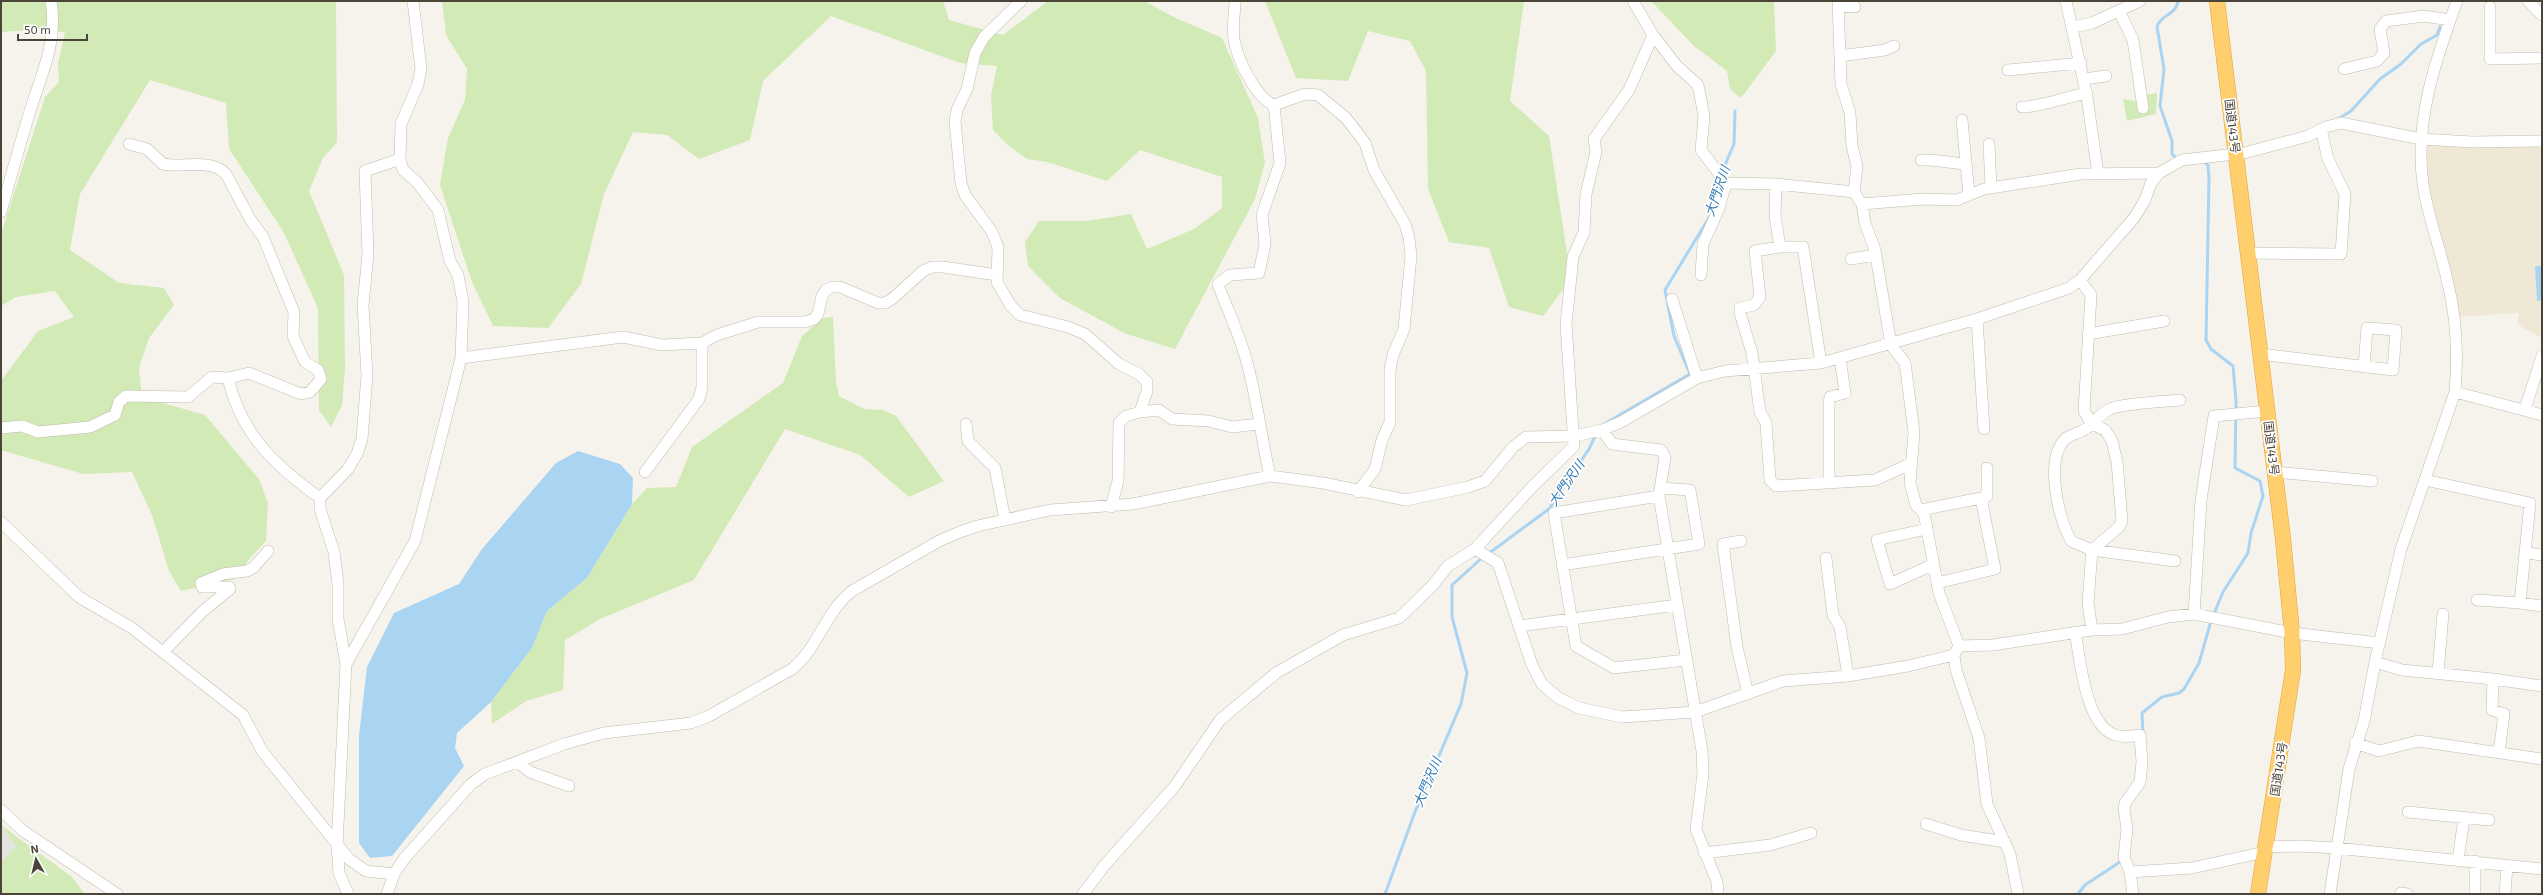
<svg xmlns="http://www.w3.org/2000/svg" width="2543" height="895" viewBox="0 0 2543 895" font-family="'Exo 2','Noto Sans JP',sans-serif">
<rect width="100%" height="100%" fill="#f6f3ec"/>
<!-- education -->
<path fill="#efe8d6" d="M2426 144H2542V338L2518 325V313L2457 317 2425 171Z"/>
<!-- green -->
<path fill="#d2eab5" d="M1 1H336L337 142 323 158 309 191 344 275 345 369 342 405 331 427 319 410 318 308 283 231 229 149 226 103 150 80 80 194 70 250 119 283 164 288 174 305 149 338 139 368 142 397 205 415 259 479 268 503 266 541 250 558 235 579 181 591 169 571 152 515 132 472 83 474 1 450V381L38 331 74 317 55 291 16 297 1 306V234L45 97 59 82 58 64 65 32 31 30 1 32Z
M442 1H943L949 20 1003 35 1048 1H1144L1176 18 1222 38 1258 118 1265 163 1255 199 1175 349 1124 333 1060 298 1028 266 1025 242 1039 221H1087L1131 214 1147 249 1194 229 1222 208V177L1140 150 1107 181 1047 162 1027 159 1009 146 993 130 991 96 997 66 960 63 831 16 763 81 750 140 699 159 667 135 633 132 604 194 581 284 548 328 493 326 472 282 440 185 448 138 465 100 467 69 446 35Z
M1265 1H1524L1510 101 1549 136 1571 279 1543 316 1509 307 1489 248 1449 242 1428 189 1426 71 1410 41 1368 31 1348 81 1296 78Z
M1651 1H1774L1776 51 1741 98 1730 89 1727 71 1694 46Z
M2157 93 2156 114 2127 121 2123 99 2136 101 2139 108 2145 95Z
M833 317 836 383 839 396 864 409 883 410 896 416 944 481 909 497 860 455 785 429 694 580 600 619 565 640 563 690 526 701 492 724 491 702 532 648 547 611 587 578 632 504 647 488 676 487 692 447 783 383 802 336 823 318Z
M1 825 72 877 85 894H1Z"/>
<!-- parking -->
<path fill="#e5e3e0" d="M1 825 16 846 1 864Z"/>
<!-- water -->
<path fill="#a9d4f2" d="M2535 266H2542V300L2537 301Z
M578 451 620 464 633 478 632 504 587 578 547 611 532 648 491 702 457 733 455 748 464 766 392 856 370 858 359 843V736L367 667 394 613 459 584 482 549 556 463Z"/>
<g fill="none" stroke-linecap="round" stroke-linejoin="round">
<!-- stream -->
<path stroke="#a9d4f2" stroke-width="3" d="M2338 119 2351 111 2380 79 2401 64 2421 44 2437 35 2440 27
M2178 160 2172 154V141L2160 106 2164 69 2157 27C2159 16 2177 14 2178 1
M1722 172 1734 144 1735 111
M1715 203 1720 179
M1604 424 1690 374 1674 336 1665 290 1710 216
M1488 554 1549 509 1589 449 1596 434
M2143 734 2142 713 2162 697 2179 693 2184 689 2199 663 2211 621 2223 592 2248 553 2251 533 2263 496 2260 481 2235 468 2236 401 2233 366 2211 349 2206 340 2209 178 2208 165 2204 162
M1385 894 1415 812 1461 704 1467 673 1452 617V585L1483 557
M2078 894 2085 885 2123 860"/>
<!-- minor casing -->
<g stroke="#c2bbae" stroke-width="12">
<path id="minor" d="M1021 1 984 37 975 53 967 89 957 110 955 122 961 183 965 195 992 232 998 247 997 282 1011 306 1020 315 1068 327 1085 334 1119 364 1139 374 1147 382V391L1140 412 1126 416 1119 423 1118 481 1111 507
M1235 1C1235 15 1231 31 1235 44 1239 62 1257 99 1274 105L1305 94 1318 95 1346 118 1365 143 1374 170 1405 224 1409 238 1411 256 1404 329 1393 355 1390 370V422L1382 440 1375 469 1358 492
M1633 1 1653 35 1677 66 1698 85 1704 116 1701 150 1726 183
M1838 1 1841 84 1850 113 1852 146 1857 166 1854 192
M2066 1 2087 97 2098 174
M2528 1 2542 15
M1838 6 1855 7
M2490 7V59L2542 58
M2119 11 2133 40 2143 108
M2073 27 2092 23 2140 1
M1840 56 1885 50 1894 46
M2344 69 2377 61 2384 53 2380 29 2386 21 2424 16 2450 20
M2008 70 2081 63
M2084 79 2106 76
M2022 107C2035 108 2071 96 2087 93
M1962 120 1969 195
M1989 144 1991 188
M1921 160C1937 159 1950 163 1966 164
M1776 184 1775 216 1780 247H1803L1821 363
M1862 204 1923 199 1957 200 1984 189 2081 174 2159 173
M1 212C11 177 20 143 31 108 42 73 58 40 51 1
M1780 247 1755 251 1760 297 1754 305 1740 308V313L1752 353 1760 412 1766 423 1770 480 1776 486 1875 480 1912 463
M2248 253 2341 254 2345 194 2328 159 2321 129
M1851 259 1875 255
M1701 275 1703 244 1719 208 1726 183
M2080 280 2091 295 2084 411 2092 424 2105 430 2112 441 2117 462 2122 521 2119 527 2092 550 2175 561
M1672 299 1697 378
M1977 319 1984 429
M2088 334 2164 321
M2260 354 2393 370 2396 330 2367 328 2364 367
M461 358 623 337 662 345 702 343 717 335 758 322H805L814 319 818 314 822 296 826 290 832 287H840L878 303H885L892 299 923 271 932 267H943L997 275
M228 378C241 434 275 466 320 498
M2455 392 2542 415
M2525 409 2542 356
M1140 412 1159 410 1172 419 1209 421 1232 427 1259 424
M966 424 968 441 995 468 1005 520
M1 428 22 426 38 432 90 427 115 415 119 402 126 396 188 397 212 377 228 378 249 373 301 394 310 392 321 379 318 370 305 362 293 336 294 312 263 237 250 219 226 174C211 158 183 168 163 164L147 149 129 144
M1602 430 1612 444 1661 450 1665 457 1659 496 1702 751 1703 774 1696 829 1717 882 1718 894
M645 472 699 399 702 387V343
M2275 472 2372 481
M1270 476C1261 437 1257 397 1246 359 1239 333 1227 309 1218 284L1230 275 1259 273 1265 244 1262 215 1280 163 1274 105
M2425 480 2530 503 2520 603 2542 606
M1829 483V404L1830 397 1845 393 1840 358
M1659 496 1554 513 1576 646 1614 668 1686 660
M1981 498 1987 496V468
M1921 510 1981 498 1995 569 1937 583
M1 522 79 597 132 628 243 715 262 751 349 859 366 871 394 874
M1927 529 1877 540 1890 584 1934 564
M1741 541 1723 544 1737 647 1748 694
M1475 549 1498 563 1532 665 1542 684 1557 697 1579 708 1622 717 1695 712 1783 681 1848 676 1908 666 1954 655 1959 646 1939 593 1924 513 1916 505 1910 483 1914 432 1905 363 1891 345 1875 250 1865 223 1862 204 1854 192 1776 184 1726 183
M2527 553 2542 555
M1826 558 1833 615 1840 627 1848 676
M1562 565 1699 544 1690 490 1660 488
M2477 600 2520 603
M2194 614 2201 500 2214 416 2267 411
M1519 626 1677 605
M2092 630 2088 603 2092 550 2071 541C2059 518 2044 461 2065 439 2070 434 2081 433 2087 428 2094 423 2102 412 2110 409 2124 403 2163 402 2180 400
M2075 632C2080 658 2085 725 2115 735 2123 738 2132 736 2140 735L2142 762 2140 782 2125 803 2124 809 2127 829 2124 857 2130 872 2133 894
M1959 646 1993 645 2092 630 2122 629 2168 617 2194 614 2292 633 2380 643
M163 652 203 611 230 589 229 587H202L201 583 223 574 247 571 254 567 268 551
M1954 655 1956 670 1979 738 1987 804 2010 854 2018 894
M2375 662 2402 670 2493 679 2492 710 2504 714 2499 753
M346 664 415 541 461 358 463 302 458 275 450 261 438 210 417 182 403 170 400 159 401 124 418 84 421 69 413 1
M2438 672 2443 614
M2493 679 2542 686
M2355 743 2379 751 2418 741 2542 759
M517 762 530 772 569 786
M1 810 22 830 117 894
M2408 812 2489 820
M1926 824 1961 835 2005 842
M2266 847 2299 846 2336 848 2542 869
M1704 853 1770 845 1811 833
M2458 860 2464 818
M2130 872 2192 868 2265 852
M2401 893 2407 894
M348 894 339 873 337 845 346 664 338 619V584L334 552 320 509V498L348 469 357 454 362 439 367 375 363 305 368 254 365 171 400 159
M387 894 394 874 404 859 471 784 485 774 564 744 604 733 691 723 709 716 792 669C819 647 825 612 852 591L939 541 960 532 977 526 1050 510 1133 504 1270 476 1323 483 1406 500 1468 487 1485 481 1513 447 1526 437 1574 436 1602 430 1621 422 1697 378 1725 371 1821 363 1977 319 2069 288 2080 280 2134 218 2145 200 2151 183 2159 173 2182 160 2244 153 2308 136 2326 127 2341 123 2421 139 2472 142 2542 141
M1083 894 1104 866 1175 786 1220 720 1276 673 1343 635 1399 618 1432 586 1448 566 1475 549 1533 486 1574 446 1566 324 1573 257 1584 232 1586 194 1596 152 1594 139 1629 90 1653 35
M2330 894 2349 769 2364 721 2375 662 2401 549 2455 392C2458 356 2457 320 2448 284 2441 250 2428 218 2423 184 2414 121 2436 59 2457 1
M2475 894V861
M2505 894 2507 865"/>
</g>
<!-- highway casing -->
<g stroke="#e0a43c" stroke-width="16">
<path id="highway" d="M2217 1 2283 539 2292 633 2293 670 2258 894"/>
</g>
<!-- minor -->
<use href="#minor" stroke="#fff" stroke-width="11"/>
<!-- highway -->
<use href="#highway" stroke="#ffcf6e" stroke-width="15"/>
</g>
<g text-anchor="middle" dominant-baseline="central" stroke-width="3.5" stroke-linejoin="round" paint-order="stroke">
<!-- street labels -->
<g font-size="12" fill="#4b4439" stroke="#fff">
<text transform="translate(2233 126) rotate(83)">国道143号</text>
<text transform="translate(2272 448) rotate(83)">国道143号</text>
<text transform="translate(2278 769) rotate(-81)">国道143号</text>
</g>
<!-- water labels -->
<g font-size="13" font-style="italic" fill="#2e7ab2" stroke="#fff">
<text transform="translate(1717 191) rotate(-71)">大門沢川</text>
<text transform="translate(1566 483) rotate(-55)">大門沢川</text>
<text transform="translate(1427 782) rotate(-67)">大門沢川</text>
</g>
</g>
<!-- border -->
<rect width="2543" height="895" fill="none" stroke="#4b4439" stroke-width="4"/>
<!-- north arrow -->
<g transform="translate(36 859) rotate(352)" stroke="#ffffff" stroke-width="3" paint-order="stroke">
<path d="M0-3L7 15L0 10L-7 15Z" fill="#4b4439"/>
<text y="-6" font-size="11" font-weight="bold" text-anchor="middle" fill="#4b4439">N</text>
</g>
<!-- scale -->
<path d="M18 34v6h69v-6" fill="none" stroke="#4b4439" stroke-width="2"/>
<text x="24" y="34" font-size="12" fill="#4b4439" stroke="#ffffff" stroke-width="3" paint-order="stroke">50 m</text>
</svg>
